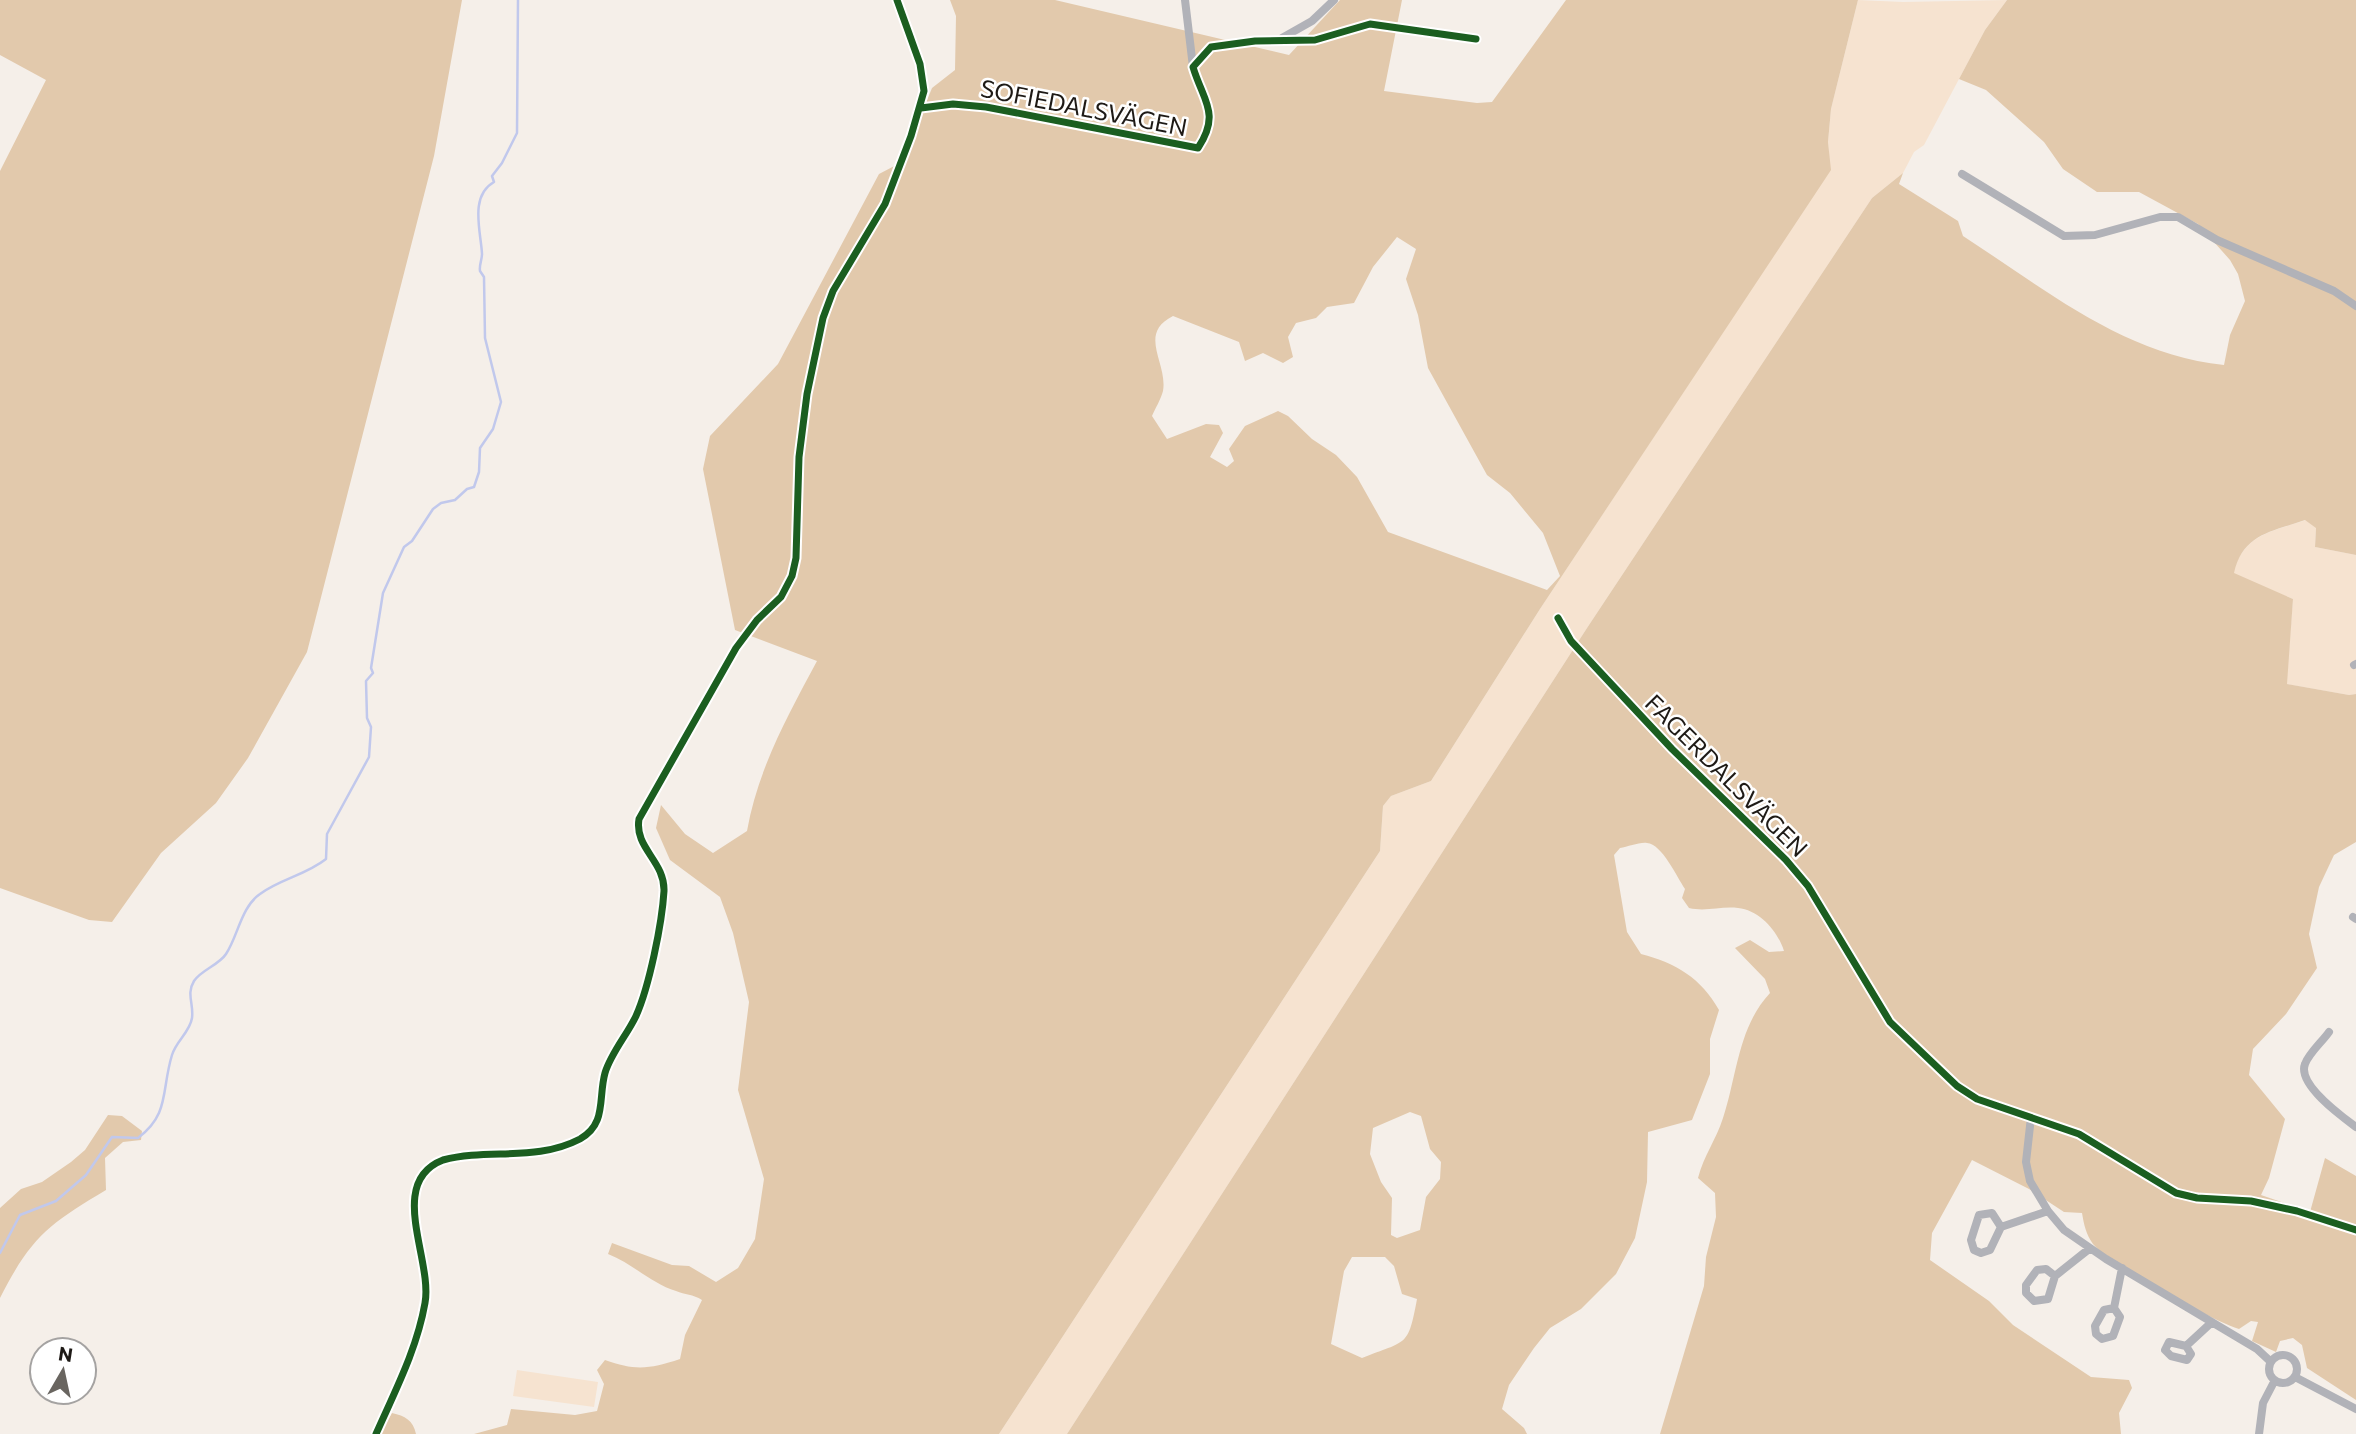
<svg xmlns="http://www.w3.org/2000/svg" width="2356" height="1434" viewBox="0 0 2356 1434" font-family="Commissioner,sans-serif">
<rect width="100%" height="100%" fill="#f5efe9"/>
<!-- green -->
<path fill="#f6e3d0" d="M1858 0 1903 2 2007 0 1985 30 1924 145 1914 152 1903 173 1872 198 1587 628 1067 1434H999L1380 851 1383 806 1391 796 1431 781 1540 609 1830 170 1828 142 1831 109Z
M2306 520 2316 527 2315 547 2356 555V694L2349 695 2286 684 2293 599 2233 574C2243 534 2271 532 2306 520Z
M517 1370 598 1382 594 1407 513 1396Z"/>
<!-- forest -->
<path fill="#e2c9ac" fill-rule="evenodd" d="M0 0H462L434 156 307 652 248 758 216 803 161 853 112 922 89 920 0 888V171L46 80 0 55Z
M950 0H1055L1289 55 1340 0H1402L1384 91 1477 103 1492 102 1566 0H1858L1831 109 1828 142 1831 170 1540 609 1431 781 1391 796 1383 806 1380 851 999 1434H474L507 1425 511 1409 575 1415 597 1411 604 1384 597 1370 605 1360C635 1371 650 1369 680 1359L685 1335 702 1300C693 1294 685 1295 676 1291 652 1284 632 1263 608 1254L612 1243 672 1265 689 1266 716 1282 738 1268 755 1239 764 1179 738 1090 749 1002 733 933 720 897 670 860 656 828 661 805 685 834 713 853 747 831C758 769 787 717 817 661L735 630 703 469 710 436 778 364 879 174 902 162 932 88 955 70 956 16ZM1397 237 1416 249 1406 279 1418 315 1428 368 1487 475 1510 493 1543 533 1560 576 1547 590 1388 532 1357 477 1336 455 1312 439 1288 416 1278 411 1245 426 1229 449 1234 461 1227 467 1210 457 1223 433 1219 425 1206 424 1167 439 1152 416C1155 409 1161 399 1163 391 1168 363 1137 334 1173 316L1239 342 1245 361 1263 353 1283 363 1293 357 1288 337 1296 323 1316 318 1327 307 1354 303 1373 267Z
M2007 0H2356V555L2315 547 2316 528 2305 520C2271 532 2243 534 2234 573L2293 599 2287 684 2349 695 2356 694V842L2334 855 2319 887 2309 934 2317 968 2286 1014 2253 1049 2249 1075 2285 1119 2269 1178 2261 1195 2310 1212 2325 1158 2356 1176V1400L2307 1368 2302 1345 2293 1338 2280 1341 2276 1352 2252 1341 2258 1322 2251 1321 2239 1329C2209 1319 2112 1267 2093 1244 2086 1234 2084 1225 2082 1213L2064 1212 2029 1189 1972 1160 1932 1233 1930 1260 1989 1301 2013 1325 2091 1377 2129 1380 2132 1388 2119 1413 2121 1434H1660L1704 1286 1706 1257 1716 1217 1715 1193 1698 1178C1704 1155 1716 1140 1723 1118 1737 1076 1738 1027 1770 993L1765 979 1735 948 1750 940 1769 952 1784 951C1778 932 1760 910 1738 908 1721 906 1706 912 1689 908L1682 898 1685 889C1677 877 1662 844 1647 843 1639 842 1628 847 1620 848L1614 855 1627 932 1641 954C1676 963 1701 978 1719 1010L1710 1039V1074L1692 1120 1648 1132 1647 1182 1635 1238 1616 1274 1581 1309 1550 1328 1534 1348 1509 1385 1502 1409 1524 1428 1527 1434H1067L1587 628 1872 198 1903 173 1899 184 1958 221 1963 236C2045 289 2124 355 2224 365L2230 335 2245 301 2238 274 2230 260 2198 224 2139 192H2097L2063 169 2044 142 1986 90 1959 79 1985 30ZM1410 1112 1421 1116 1430 1149 1441 1162 1440 1179 1426 1197 1420 1230 1397 1238 1391 1235 1392 1198 1381 1182 1370 1154 1373 1128ZM1352 1257H1385L1394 1266 1402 1294 1417 1299C1408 1348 1407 1340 1362 1358L1331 1344 1344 1271Z
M108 1115 122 1116 142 1131 141 1140 123 1142 105 1158 106 1190C49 1224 31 1237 0 1298V1208L21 1189 42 1182 71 1162 85 1150Z
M392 1413C405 1416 413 1420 416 1434H380Z"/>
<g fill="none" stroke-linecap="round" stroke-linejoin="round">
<!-- stream -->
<path stroke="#c1c8ec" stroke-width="2.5" d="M0 1253 20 1215 56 1201 86 1175 112 1137 138 1138C170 1114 161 1091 172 1055 176 1041 190 1032 192 1018 194 1004 186 994 194 981 201 970 219 965 226 954 238 936 241 907 260 894 280 879 306 875 326 859L327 834 369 757 371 727 367 718 366 681 373 673 371 668 383 593 404 547 412 541 433 509 441 503 455 500 467 489 474 487 479 472 480 448 493 429 501 402 485 338 484 277 480 271C479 265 482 260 482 254 481 232 469 196 494 182L492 176 502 163 517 133 518 0"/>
<!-- minor -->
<path stroke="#b1b2b8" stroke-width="8" d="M1185 0 1193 67
M1282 38 1312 21 1334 0
M921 108 953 104 986 107 1198 148C1221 113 1203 101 1193 67L1211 47 1255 41 1315 40 1370 24 1476 39
M1962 174 2064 236 2095 235 2160 217H2178L2217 240 2334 291 2356 306
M1558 618 1571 641 1672 749 1786 860 1808 886 1890 1022 1957 1086 1977 1099 2079 1134 2176 1193 2197 1198 2251 1201 2297 1211 2356 1230
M2354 665 2356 664
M2353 917 2356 919
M2329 1032C2322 1042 2309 1053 2305 1064 2297 1084 2341 1116 2356 1127
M2031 1117 2026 1162 2030 1181 2048 1211 2064 1230 2106 1259 2257 1349 2271 1362
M2001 1227 1992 1213 1979 1215 1971 1240 1974 1250 1981 1253 1990 1250 2001 1227 2048 1211
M2055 1276 2048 1299 2034 1301 2026 1293V1285L2037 1270 2046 1269 2055 1276 2089 1249
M2114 1308 2120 1317 2113 1336 2102 1339 2096 1334 2095 1326 2104 1310 2114 1308 2122 1268
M2186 1346 2191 1354 2187 1360 2171 1356 2165 1350 2169 1342 2186 1346 2212 1322
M2269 1369a14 14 0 1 1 28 0a14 14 0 1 1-28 0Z
M2295 1377 2356 1409
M376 1434C395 1391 417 1349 425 1303 433 1260 386 1182 443 1160 489 1148 536 1162 580 1139 607 1124 598 1098 605 1073 611 1053 627 1035 636 1016 649 987 662 924 664 891 665 861 634 848 639 819L736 648 757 620 781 597 792 576 796 558 799 457 807 394 823 318 833 291 885 204 911 136 924 91 920 64 897 0
M2259 1434 2263 1403 2275 1380"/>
<!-- cycleway casing -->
<g stroke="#fff" stroke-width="11">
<path id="cycleway" d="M921 108 953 104 986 107 1198 148C1221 113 1203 101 1193 67L1211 47 1255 41 1315 40 1370 24 1476 39
M1558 618 1571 641 1672 749 1786 860 1808 886 1890 1022 1957 1086 1977 1099 2079 1134 2176 1193 2197 1198 2251 1201 2297 1211 2356 1230
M376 1434C395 1391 417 1349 425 1303 433 1260 386 1182 443 1160 489 1148 536 1162 580 1139 607 1124 598 1098 605 1073 611 1053 627 1035 636 1016 649 987 662 924 664 891 665 861 634 848 639 819L736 648 757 620 781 597 792 576 796 558 799 457 807 394 823 318 833 291 885 204 911 136 924 91 920 64 897 0"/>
</g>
<!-- cycleway -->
<use href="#cycleway" stroke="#1b5e20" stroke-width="7"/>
</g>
<g text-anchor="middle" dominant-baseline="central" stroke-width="5" stroke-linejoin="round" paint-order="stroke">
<!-- street labels -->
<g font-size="24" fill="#1e1a16" stroke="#fff">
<text transform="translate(1084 107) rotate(11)">SOFIEDALSVÄGEN</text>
<text transform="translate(1727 775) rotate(45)">FAGERDALSVÄGEN</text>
</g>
</g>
<!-- north arrow -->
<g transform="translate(63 1371) rotate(9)"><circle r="33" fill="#ffffff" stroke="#a5a3a2" stroke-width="2"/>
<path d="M0-5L12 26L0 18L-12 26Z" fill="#696560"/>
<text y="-10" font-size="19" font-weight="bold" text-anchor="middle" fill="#1e1a16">N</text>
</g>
</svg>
